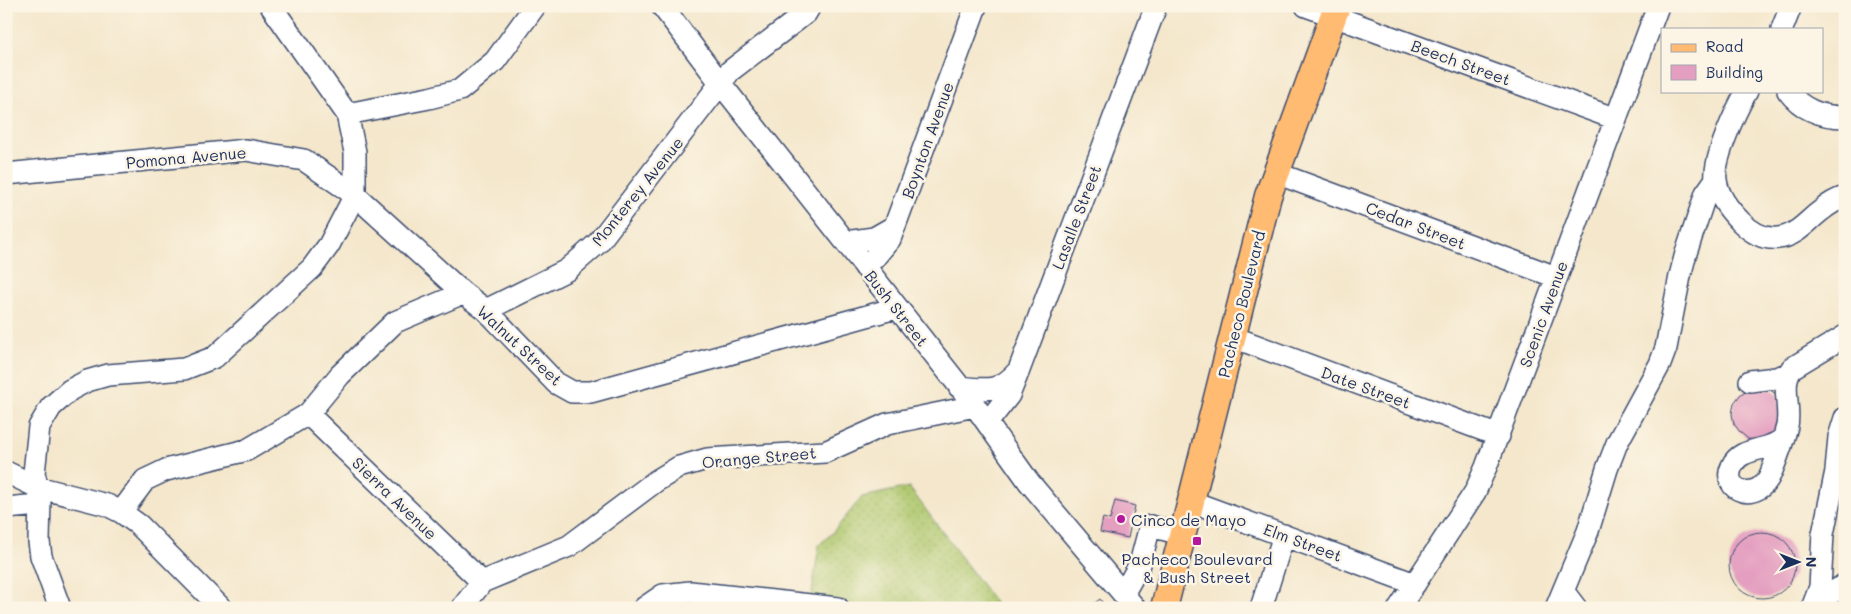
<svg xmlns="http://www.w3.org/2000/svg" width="1851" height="614" viewBox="0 0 1851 614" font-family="Mali,sans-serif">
<defs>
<pattern id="grass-dots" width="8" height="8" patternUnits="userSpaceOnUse" patternTransform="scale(1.25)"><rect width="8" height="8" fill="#aec76d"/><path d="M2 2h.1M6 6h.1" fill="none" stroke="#95ab61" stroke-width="1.8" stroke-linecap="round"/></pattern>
</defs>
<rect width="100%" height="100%" fill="#fcf5e5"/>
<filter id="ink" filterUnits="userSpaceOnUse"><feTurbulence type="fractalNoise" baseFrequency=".02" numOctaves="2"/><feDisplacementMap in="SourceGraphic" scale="10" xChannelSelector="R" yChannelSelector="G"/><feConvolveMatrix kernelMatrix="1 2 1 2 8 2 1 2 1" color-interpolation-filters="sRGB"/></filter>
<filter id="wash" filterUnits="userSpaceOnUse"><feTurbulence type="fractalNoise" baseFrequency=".0096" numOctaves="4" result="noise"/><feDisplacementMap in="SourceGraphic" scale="20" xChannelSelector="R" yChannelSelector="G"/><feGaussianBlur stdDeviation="1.12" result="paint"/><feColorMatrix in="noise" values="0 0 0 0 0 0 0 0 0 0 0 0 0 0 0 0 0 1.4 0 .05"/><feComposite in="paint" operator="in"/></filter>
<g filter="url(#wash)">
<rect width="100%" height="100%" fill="#f4e7cc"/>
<!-- grass -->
<path fill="url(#grass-dots)" stroke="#647b66" d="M909 487 996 604 993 608H838L810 604 819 545 832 533 862 497Z"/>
<g id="blocks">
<!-- building -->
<path fill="#e49fc0" d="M1748 389H1769L1777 395 1783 424 1769 438 1759 440 1748 439 1740 432 1734 424 1732 414 1734 403 1740 395Z
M1115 501 1135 506 1128 538 1100 532 1103 518 1110 520Z
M1729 565a33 33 0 1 1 66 0a33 33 0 1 1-66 0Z
M1100 599 1106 608H1088Z"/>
</g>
</g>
<g filter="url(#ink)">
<use href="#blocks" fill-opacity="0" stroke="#3c4b6e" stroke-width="1"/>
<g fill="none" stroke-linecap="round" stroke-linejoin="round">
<!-- minor casing -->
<g stroke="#3c4b6e" stroke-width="24">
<path id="minor" d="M271 6 347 114 355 152V195L463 293 486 310 556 383 572 392H591L896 308
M662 6 721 84 975 406 1029 482 1135 608
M1306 6 1616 119
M1782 29 1791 6
M1747 91C1736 110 1713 159 1716 180 1718 197 1730 211 1741 222 1751 232 1763 240 1778 238 1796 237 1808 220 1822 210 1829 204 1836 200 1845 197
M1788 91C1802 110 1821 117 1845 117
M347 114 429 98 460 90 495 61 535 6
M1276 173 1556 277
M6 174 246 150 304 160 355 195 329 245 312 268 215 357 184 369 108 375 87 381 70 390 51 407 39 427 34 473 40 498 39 542 41 556 60 608
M846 242 874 238 895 226
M865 267 875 257 890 239 976 6
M486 310 567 270 598 243 730 71 806 13 810 6
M1233 337 1499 436
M1750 381 1776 378 1788 374
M959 387C987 390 999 393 1019 370
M308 414 482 582
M987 423 1009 395 1019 370 1156 6
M1783 438C1771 452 1740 446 1732 466 1720 491 1758 505 1771 473 1777 458 1783 442 1787 426 1791 407 1780 383 1792 368L1845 336
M6 472 37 487 107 505 121 512 139 525 221 608
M1190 501 1415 584
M6 508 39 505
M121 512 145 480 166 470 247 450 308 414 340 375 395 322 463 293
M1563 591 1576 608
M1123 594 1140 564 1150 526 1182 534
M1812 607 1845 584
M462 608 482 582 569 546 656 481 679 467 707 459 825 452 887 424 975 406
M644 608 663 595 690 592 838 608
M1261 608 1284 535
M1399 608 1475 492 1486 467 1658 6
M1556 608 1588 531 1607 469 1617 443 1660 364 1666 348 1680 276 1686 253 1706 193 1716 179
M1812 608 1820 587 1823 534 1836 471 1839 437 1845 418"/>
</g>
<!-- major casing -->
<g stroke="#3c4b6e" stroke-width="29">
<path id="major" d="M1164 608 1268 196 1337 6"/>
</g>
<!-- minor -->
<use href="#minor" stroke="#fff" stroke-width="21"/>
<!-- major -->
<use href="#major" stroke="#ffbb71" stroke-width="26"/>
</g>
</g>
<!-- markers -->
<g fill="#b5179e" stroke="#fcf5e5" stroke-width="2">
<circle cx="1121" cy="519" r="5"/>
<rect x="1192" y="536" width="10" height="10" rx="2.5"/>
</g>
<g text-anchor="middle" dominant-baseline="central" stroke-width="5" stroke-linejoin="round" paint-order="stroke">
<!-- street labels -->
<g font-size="16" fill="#1b2f5e" stroke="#fcf5e5">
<text transform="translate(1461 62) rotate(20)">Beech Street</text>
<text transform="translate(927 140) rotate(-70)">Boynton Avenue</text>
<text transform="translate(186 157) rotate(-5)">Pomona Avenue</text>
<text transform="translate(637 191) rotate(-51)">Monterey Avenue</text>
<text transform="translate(1076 217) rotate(-69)">Lasalle Street</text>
<text transform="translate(1416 225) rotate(21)">Cedar Street</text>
<text transform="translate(1241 304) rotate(-76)">Pacheco Boulevard</text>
<text transform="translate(897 308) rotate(52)">Bush Street</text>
<text transform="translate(1543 314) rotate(-70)">Scenic Avenue</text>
<text transform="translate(520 345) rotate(43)">Walnut Street</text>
<text transform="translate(1366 387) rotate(20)">Date Street</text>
<text transform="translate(759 457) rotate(-5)">Orange Street</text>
<text transform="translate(395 498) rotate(44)">Sierra Avenue</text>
<text transform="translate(1303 542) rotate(20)">Elm Street</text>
</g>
<!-- poi labels -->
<g font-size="16" fill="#1b2f5e" stroke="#fcf5e5" text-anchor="start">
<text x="1131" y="519">Cinco de Mayo</text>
<text x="1197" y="558" text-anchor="middle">Pacheco Boulevard<tspan x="1197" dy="18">&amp; Bush Street</tspan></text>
</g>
</g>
<!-- margin -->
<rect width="1851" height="614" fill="none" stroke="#fcf5e5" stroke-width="25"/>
<!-- legend -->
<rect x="1661" y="28" width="162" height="65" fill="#fcf5e5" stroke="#a2a6af"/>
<rect x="1671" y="44" width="25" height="8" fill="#ffbb71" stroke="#a2a6af"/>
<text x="1706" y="52" font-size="15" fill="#1b2f5e">Road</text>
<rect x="1671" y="65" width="25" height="15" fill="#e49fc0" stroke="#a2a6af"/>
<text x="1706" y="78" font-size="15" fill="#1b2f5e">Building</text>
<!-- north arrow -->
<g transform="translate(1798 562) rotate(90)" stroke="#fcf5e5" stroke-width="4" paint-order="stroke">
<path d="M0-4L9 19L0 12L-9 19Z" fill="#1b2f5e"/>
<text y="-8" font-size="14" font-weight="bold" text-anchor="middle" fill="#1b2f5e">N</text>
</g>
</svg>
